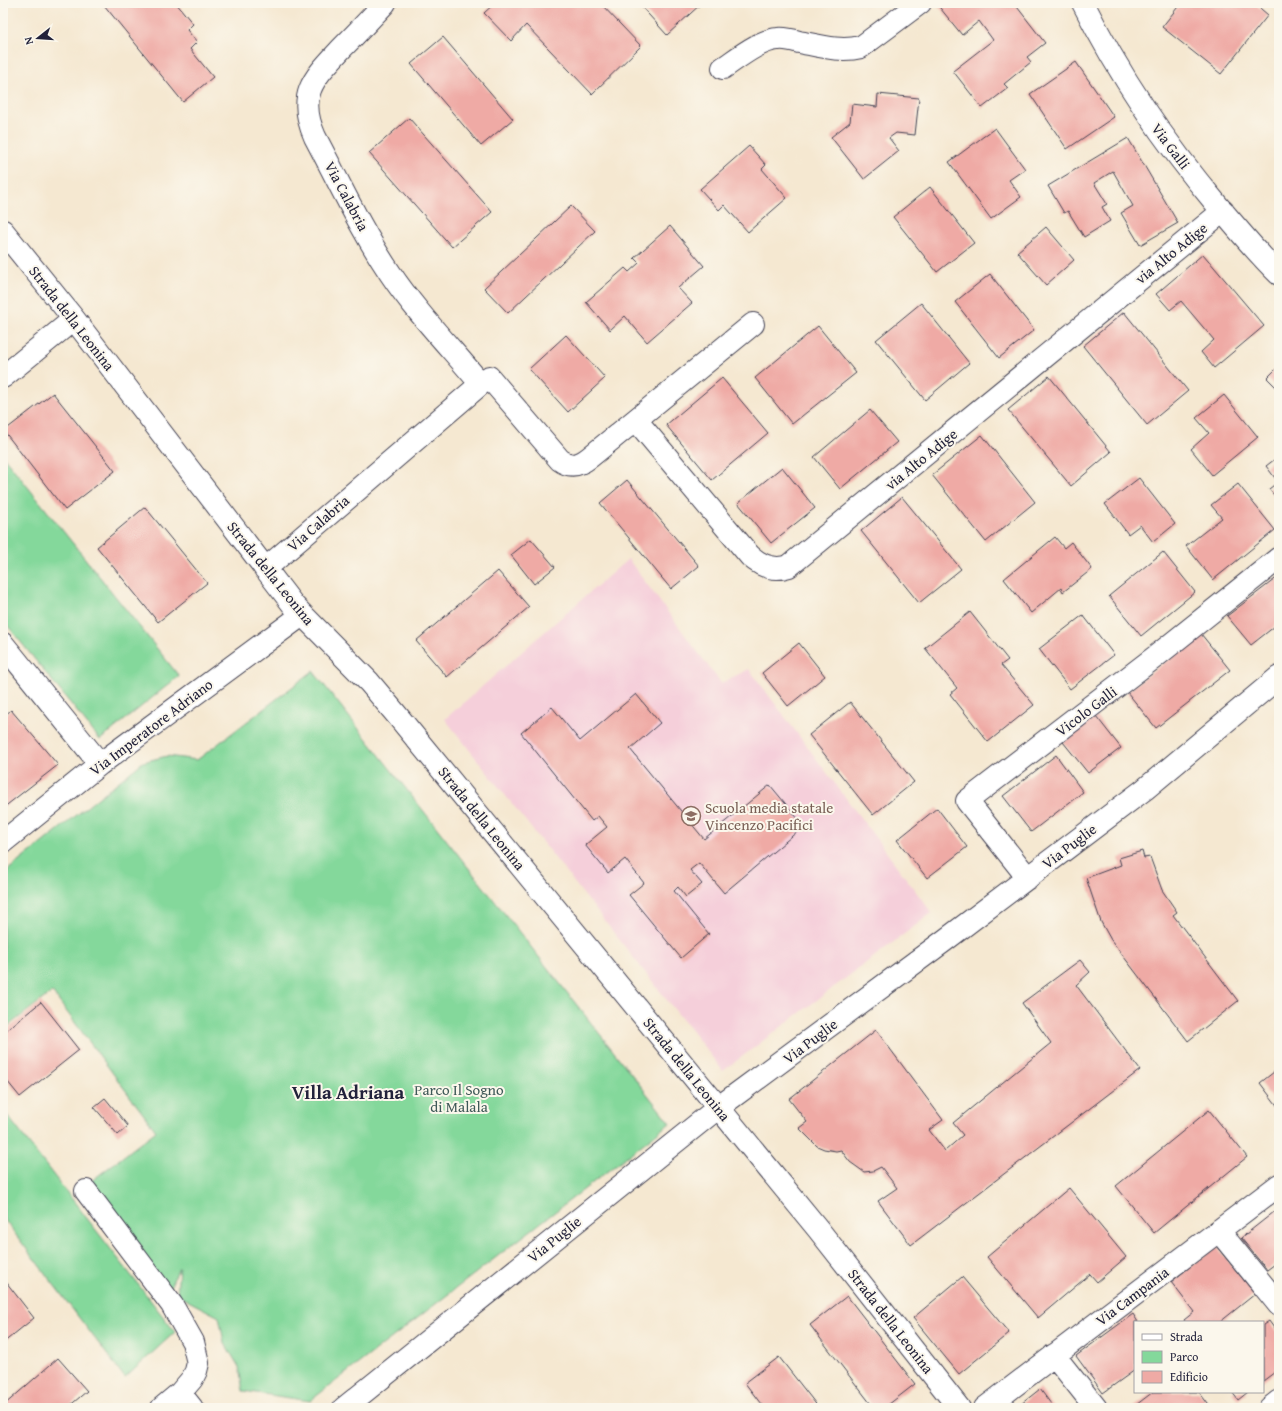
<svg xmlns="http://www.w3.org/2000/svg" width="1282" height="1411" viewBox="0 0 1282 1411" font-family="'Gentium Book Plus',serif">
<rect width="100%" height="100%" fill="#fbf7ec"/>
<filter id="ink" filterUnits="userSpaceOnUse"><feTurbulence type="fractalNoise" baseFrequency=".025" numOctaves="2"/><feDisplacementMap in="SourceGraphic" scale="8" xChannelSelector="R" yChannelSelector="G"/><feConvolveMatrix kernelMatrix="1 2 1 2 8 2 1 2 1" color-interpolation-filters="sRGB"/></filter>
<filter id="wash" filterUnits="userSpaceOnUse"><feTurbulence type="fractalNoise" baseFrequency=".012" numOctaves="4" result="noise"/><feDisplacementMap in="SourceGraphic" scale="16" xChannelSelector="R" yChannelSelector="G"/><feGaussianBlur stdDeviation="0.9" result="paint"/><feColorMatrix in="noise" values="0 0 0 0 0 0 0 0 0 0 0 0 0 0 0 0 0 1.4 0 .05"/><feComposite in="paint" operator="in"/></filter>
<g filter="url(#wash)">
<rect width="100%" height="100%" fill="#f5e8d1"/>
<!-- built -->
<path fill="#f5cfda" d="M628 559 721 683 749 669 932 913 723 1071 445 719Z"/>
<!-- green -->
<path fill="#84d89b" stroke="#537d6b" d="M3 456 179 676 100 740 3 620Z
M313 671 670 1123 310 1401 243 1391 239 1367 224 1342 219 1317 177 1295 179 1268 168 1291 90 1182 156 1131 52 992 3 1030V874L143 762 167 756 197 760Z
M3 1110 175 1332 125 1378 3 1218Z"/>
<g id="blocks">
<!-- building -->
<path fill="#efaaa5" d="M106 3H176L193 24 187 30 197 42 190 49 213 77 183 102 104 5Z
M495 3H600L641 46 592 94 526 25 511 41 484 13Z
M640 3H702L667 35 639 4Z
M936 3H1014L1045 43 1027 57 1031 62 1004 84 1008 88 982 108 953 71 993 40 979 21 962 35Z
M1181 3H1254L1268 15 1221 74 1162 27Z
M443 37 513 119 481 146 411 64Z
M1076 62 1114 117 1067 149 1030 94Z
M878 94 919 98 915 135 896 133 889 138 899 151 864 179 831 137 850 122 852 104 877 107Z
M409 118 492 212 452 247 369 153Z
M995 128 1025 169 1009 180 1021 197 991 219 949 162Z
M1128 138 1178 223 1140 245 1121 213 1133 206 1113 171 1094 183 1107 204 1102 207 1110 221 1084 237 1068 211 1064 213 1048 186Z
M749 146 766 165 762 169 787 198 748 232 724 205 719 210 700 189Z
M930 187 974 243 937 272 893 217Z
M571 206 595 231 508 313 484 288Z
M670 226 704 266 678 288 692 303 647 342 625 316 610 330 586 302 625 268 629 272 639 263 634 258Z
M1046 227 1074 260 1046 285 1017 252Z
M1203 254 1264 326 1214 368 1201 352 1214 340 1181 301 1170 310 1156 294Z
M990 274 1034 330 999 358 955 302Z
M921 303 969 363 925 400 876 340Z
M1124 312 1188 391 1147 425 1083 346Z
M818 326 856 373 792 424 755 378Z
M566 335 605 378 568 412 529 369Z
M1279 366V390L1267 378Z
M1049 376 1111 452 1071 486 1008 410Z
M722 378 768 433 712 480 666 425Z
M53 393 115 471 65 510 4 431Z
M1224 395 1258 437 1212 475 1191 449 1209 433 1196 418Z
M870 410 897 442 840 489 814 457Z
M982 435 1035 502 986 542 932 475Z
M1279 456V501L1269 489 1278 482 1266 466Z
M782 467 815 508 771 543 738 503Z
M1139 478 1175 524 1153 542 1140 525 1128 534 1105 504Z
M627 480 699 566 671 589 600 503Z
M1238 484 1275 530 1213 580 1186 546 1222 518 1211 505Z
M902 497 961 569 919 603 861 531Z
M145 507 207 583 158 622 97 547Z
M1055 537 1064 548 1071 542 1092 569 1063 592 1061 588 1031 613 1004 579Z
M531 539 555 567 534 584 511 555Z
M1163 552 1195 592 1141 636 1109 596Z
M498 571 529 607 447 677 416 641Z
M1279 576V623L1251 645 1227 616Z
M970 612 1008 660 1001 665 1034 705 988 742 950 694 957 688 925 648Z
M1083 615 1114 655 1070 689 1039 649Z
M1201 634 1230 670 1156 728 1127 692Z
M799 643 825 676 788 706 762 673Z
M636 694 660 723 630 749 704 839 770 785 804 826 724 893 699 863 690 870 702 884 686 897 678 887 674 891 709 934 681 958 629 895 644 883 625 859 608 873 585 845 607 827 598 816 592 821 521 733 552 707 580 741Z
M850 702 914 782 873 815 809 735Z
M11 710 58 765 3 808V717Z
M1096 716 1121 748 1088 773 1063 742Z
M1056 755 1083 792 1031 832 1003 796Z
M937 808 967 847 927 878 897 840Z
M1142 851 1144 858 1150 857 1162 890 1177 912 1173 915 1238 1001 1188 1041 1111 940 1101 922 1086 878 1121 865 1119 858Z
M1080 960 1090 972 1076 985 1140 1070 911 1245 878 1201 897 1188 881 1167 873 1171 864 1172 850 1162 841 1150 836 1151 824 1149 817 1146 799 1128 807 1122 789 1099 876 1030 943 1120 929 1130 945 1151 963 1135 953 1123 1051 1043 1022 1003Z
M41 1002 79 1050 20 1097 3 1076V1033Z
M1279 1068V1108L1260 1083Z
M105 1098 128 1126 118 1135 94 1107Z
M1209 1110 1247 1157 1154 1233 1116 1186Z
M1069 1188 1126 1257 1097 1282 1090 1274 1038 1318 987 1257Z
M1279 1208V1261L1267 1270 1241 1238Z
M1216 1246 1255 1294 1220 1322H1185L1184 1320 1194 1312 1171 1282Z
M962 1277 1009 1333 959 1374 913 1318Z
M3 1278 34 1318 3 1343Z
M847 1296 915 1384 884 1408H874L810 1325Z
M1133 1314 1138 1322H1135V1370L1103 1393 1076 1356Z
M1269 1321 1279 1335V1369L1263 1381V1325Z
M779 1357 819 1408H764L745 1383Z
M58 1358 87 1391 67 1408H3V1406Z
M1040 1389 1054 1408H1016Z
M1153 1392H1199L1211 1408H1132Z
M1232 1392H1248L1238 1400Z"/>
</g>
</g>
<g filter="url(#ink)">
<use href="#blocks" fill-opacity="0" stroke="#424052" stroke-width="1"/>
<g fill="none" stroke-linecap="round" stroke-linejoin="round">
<!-- street casing -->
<g stroke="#424052" stroke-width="24">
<path id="street" d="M385 3C371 18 357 33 342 48 314 78 296 94 315 137 339 182 361 230 390 273 416 312 450 347 480 383
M1083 3C1120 77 1165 143 1218 206 1238 229 1257 253 1279 274
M723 68C738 58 760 40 778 39 785 38 792 40 799 42 820 46 840 52 861 47L920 3
M3 231 74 319 294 606 369 682 396 714 818 1229 959 1408
M3 377 74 319
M636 420 750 556C761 566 774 571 789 566L1223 211
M265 569 489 377 560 460C571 468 580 465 590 457L753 324
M3 644 100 764
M3 842 100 764 302 615
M1028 878 967 801 1155 657 1279 558
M86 1191 172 1305 193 1342 198 1363 196 1371 192 1379 180 1393 162 1408
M1219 1231 1279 1305
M1054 1355 1096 1408
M180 1393 192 1408
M344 1408 719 1107 944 941 1145 789 1279 677
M985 1408 1279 1185
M1270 1408 1279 1401"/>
</g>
<!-- street -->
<use href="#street" stroke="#fff" stroke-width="22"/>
</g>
</g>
<!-- icons -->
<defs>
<g id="school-ring" transform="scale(1)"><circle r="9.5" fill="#fbf7ec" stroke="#8d6e63" stroke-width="1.5"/><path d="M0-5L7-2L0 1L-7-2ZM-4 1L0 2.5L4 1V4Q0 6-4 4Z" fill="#8d6e63"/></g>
</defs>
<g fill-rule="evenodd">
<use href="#school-ring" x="691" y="816"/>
</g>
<g text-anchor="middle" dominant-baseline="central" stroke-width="4" stroke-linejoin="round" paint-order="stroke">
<!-- street labels -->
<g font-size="15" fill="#22223b" stroke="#fbf7ec">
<text transform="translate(1171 146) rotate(53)">Via Galli</text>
<text transform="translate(347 196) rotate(62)">Via Calabria</text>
<text transform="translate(1171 253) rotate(-39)">via Alto Adige</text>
<text transform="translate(72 318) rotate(52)">Strada della Leonina</text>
<text transform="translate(921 459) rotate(-39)">via Alto Adige</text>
<text transform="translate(318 523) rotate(-41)">Via Calabria</text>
<text transform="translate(271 573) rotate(51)">Strada della Leonina</text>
<text transform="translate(1086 711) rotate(-37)">Vicolo Galli</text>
<text transform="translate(151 727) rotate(-37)">Via Imperatore Adriano</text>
<text transform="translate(482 818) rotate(51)">Strada della Leonina</text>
<text transform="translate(1069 846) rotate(-37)">Via Puglie</text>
<text transform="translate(810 1041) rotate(-37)">Via Puglie</text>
<text transform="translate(687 1069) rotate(51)">Strada della Leonina</text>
<text transform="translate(554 1239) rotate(-39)">Via Puglie</text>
<text transform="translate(1132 1296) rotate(-37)">Via Campania</text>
<text transform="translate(891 1321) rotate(52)">Strada della Leonina</text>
</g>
<!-- education labels -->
<g font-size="15" fill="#785e54" stroke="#fbf7ec" text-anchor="start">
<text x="705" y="807">Scuola media statale<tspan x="705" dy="17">Vincenzo Pacifici</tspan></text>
</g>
<!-- park labels -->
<g font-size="15" fill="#3f5958" stroke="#fbf7ec">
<text x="459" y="1089">Parco Il Sogno<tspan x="459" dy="17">di Malala</tspan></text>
</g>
<!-- district labels -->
<g font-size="19" font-weight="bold" fill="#22223b" stroke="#fbf7ec">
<text x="348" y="1092">Villa Adriana</text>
</g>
</g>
<!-- margin -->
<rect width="1282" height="1411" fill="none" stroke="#fbf7ec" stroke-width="16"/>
<!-- legend -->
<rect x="1134" y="1321" width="130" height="72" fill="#fbf7ec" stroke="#a4a2a5"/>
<rect x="1142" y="1334" width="20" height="6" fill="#ffffff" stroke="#a4a2a5"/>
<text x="1170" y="1341" font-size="12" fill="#22223b">Strada</text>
<rect x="1142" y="1351" width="20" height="12" fill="#84d89b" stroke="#a4a2a5"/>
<text x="1170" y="1361" font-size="12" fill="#22223b">Parco</text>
<rect x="1142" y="1371" width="20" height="12" fill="#efaaa5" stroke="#a4a2a5"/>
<text x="1170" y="1381" font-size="12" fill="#22223b">Edificio</text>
<!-- north arrow -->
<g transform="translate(38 38) rotate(253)" stroke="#fbf7ec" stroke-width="3" paint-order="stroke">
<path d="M0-3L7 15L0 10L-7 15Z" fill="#22223b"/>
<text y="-6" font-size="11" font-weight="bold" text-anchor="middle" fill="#22223b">N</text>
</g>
</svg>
